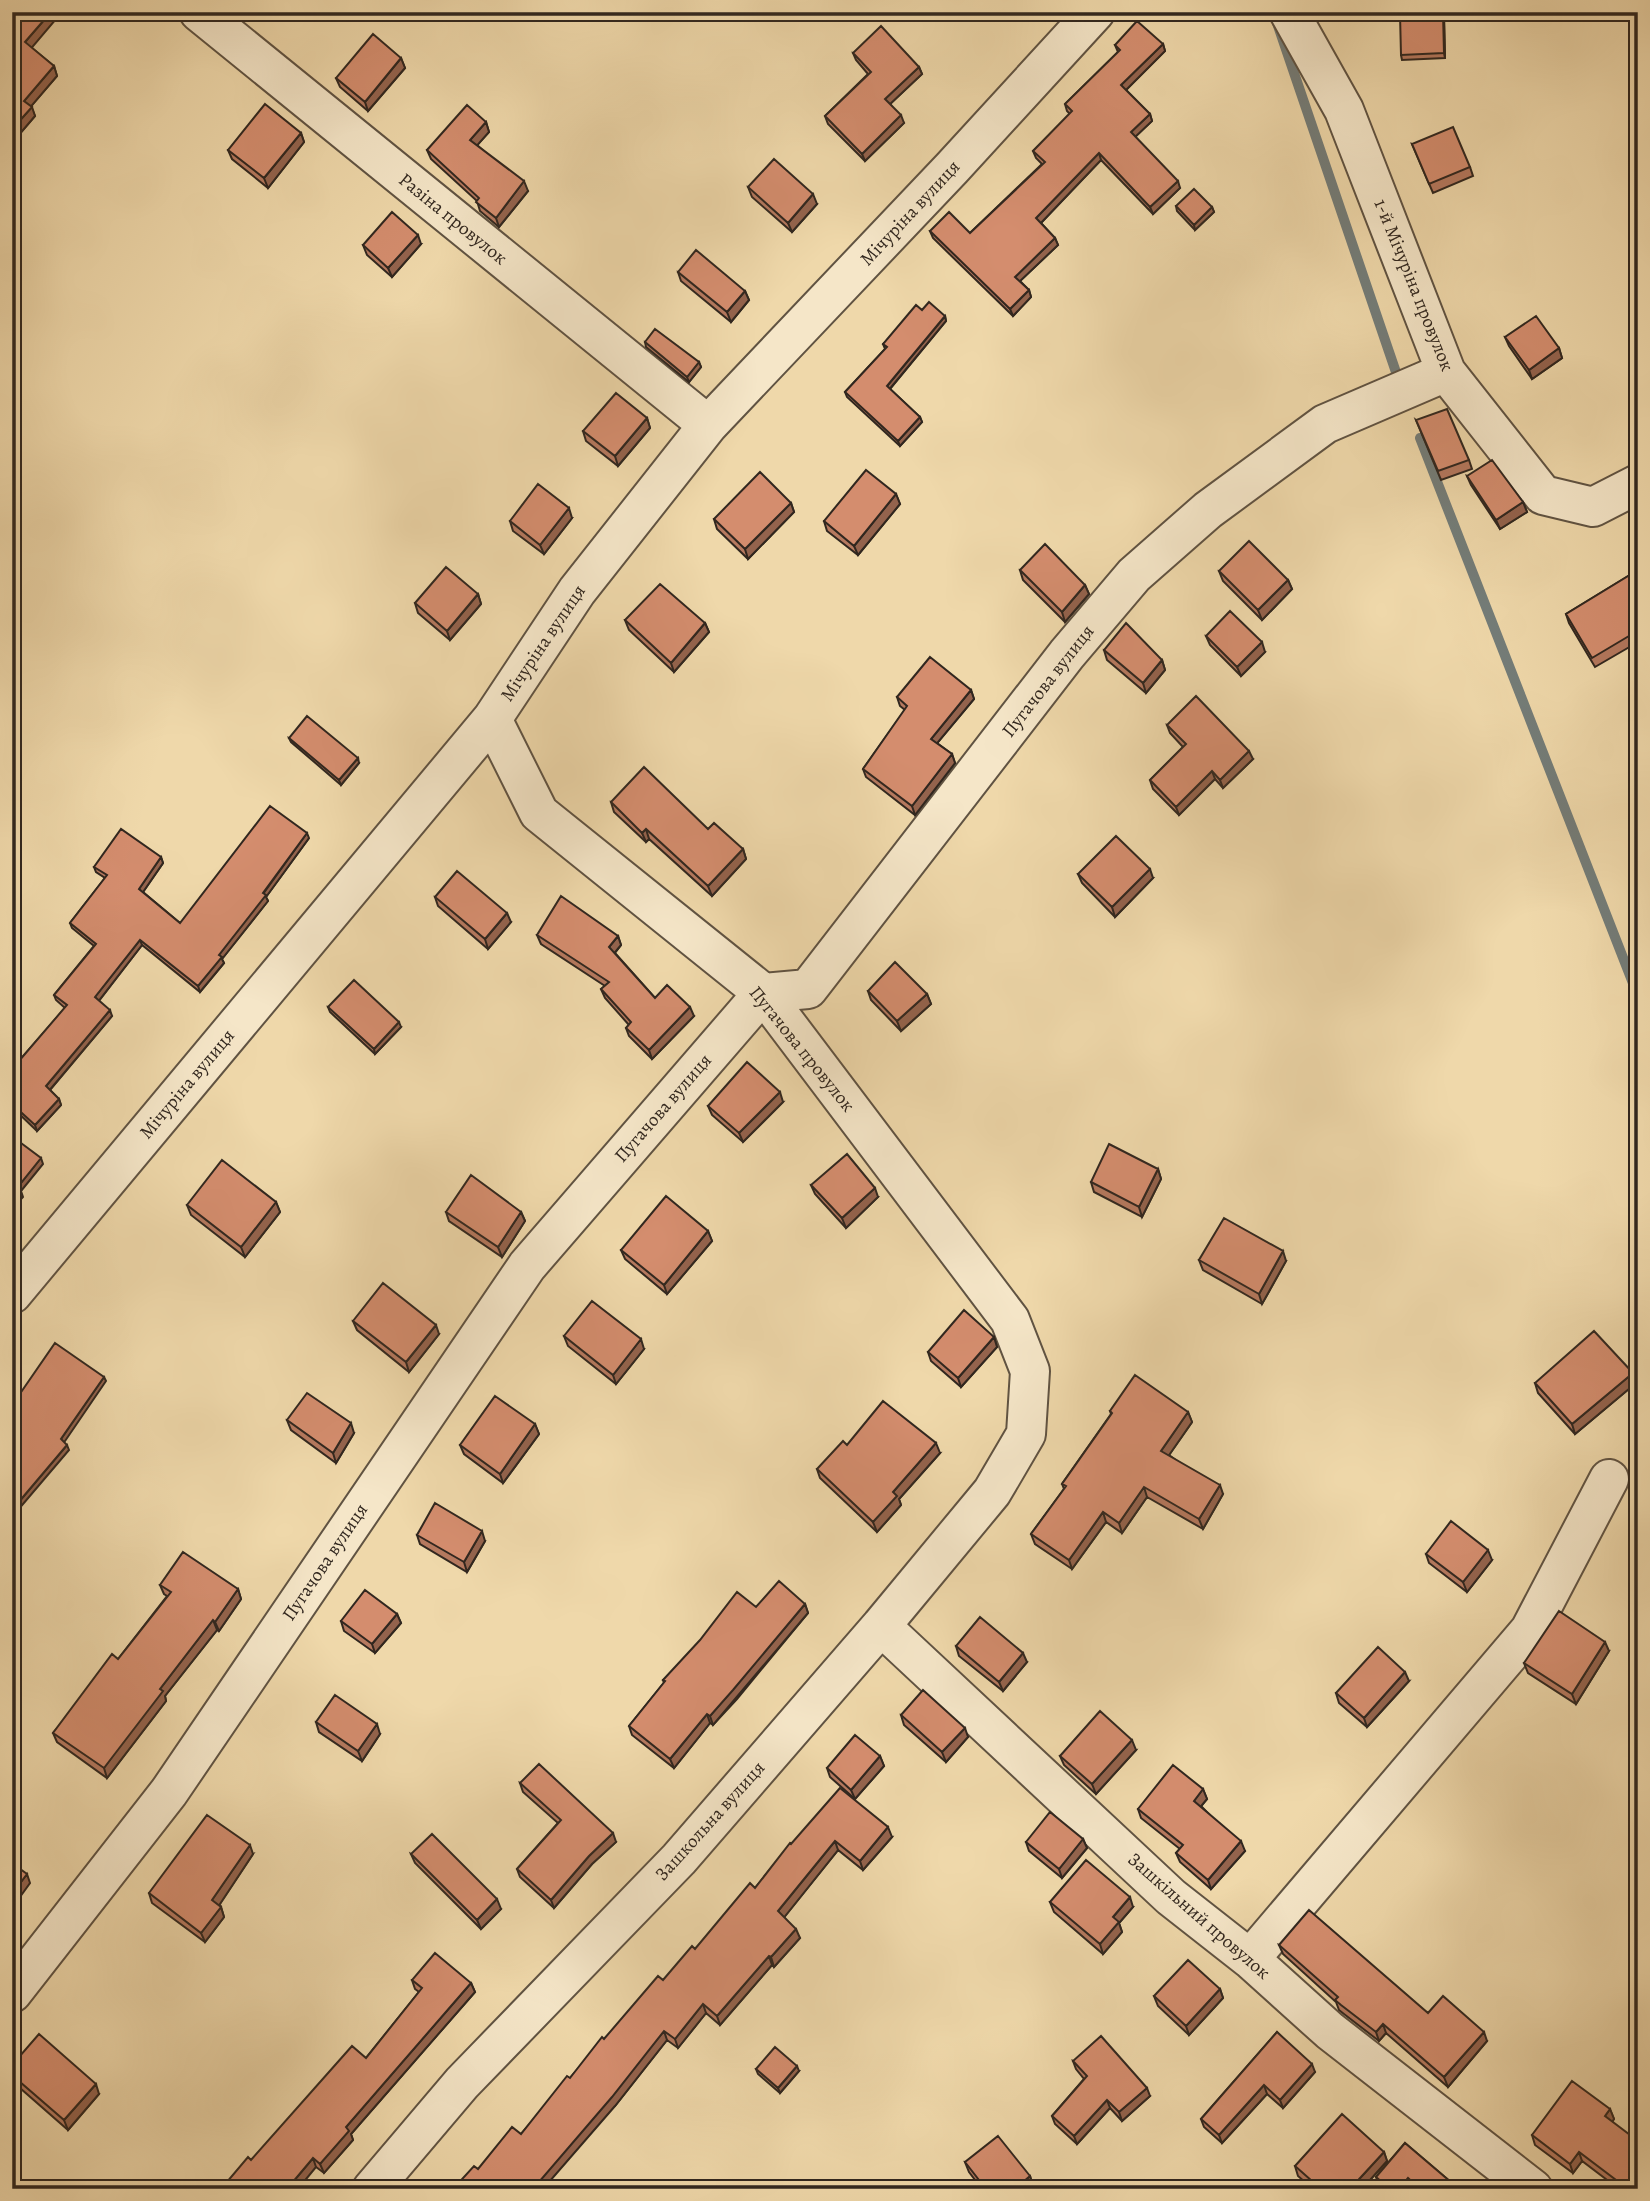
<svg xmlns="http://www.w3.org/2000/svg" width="1650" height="2201" viewBox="0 0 1650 2201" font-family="Alegreya,serif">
<rect width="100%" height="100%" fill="#efd8aa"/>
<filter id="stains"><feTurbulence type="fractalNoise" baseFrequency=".00286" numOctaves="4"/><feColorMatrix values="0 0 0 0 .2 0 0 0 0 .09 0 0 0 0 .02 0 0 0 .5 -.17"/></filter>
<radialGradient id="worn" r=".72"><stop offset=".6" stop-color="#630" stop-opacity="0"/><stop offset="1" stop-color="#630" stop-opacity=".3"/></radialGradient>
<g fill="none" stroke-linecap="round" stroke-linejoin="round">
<!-- stream -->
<path stroke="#747d79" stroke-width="10" d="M1269 12 1276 20 1400 384
M1420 438 1638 996"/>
<!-- minor casing -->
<g stroke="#605342" stroke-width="42">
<path id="minor" d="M199 12 708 425
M1289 12 1344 110 1446 372 1543 495 1593 507 1638 484
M12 1294 492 719 577 591 708 425 952 168 1095 12
M881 1626 1171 1897 1250 1959 1330 2031 1533 2189
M1250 1959 1530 1630 1609 1479
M12 1993 169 1792 527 1266 763 993 808 989 1067 654 1134 575 1208 510 1325 424 1446 372
M372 2189 462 2083 679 1859 881 1626 992 1492 1026 1434 1030 1371 1010 1320 763 993 539 813 492 719"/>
</g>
<!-- minor -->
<use href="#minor" stroke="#f5e6c8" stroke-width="38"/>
</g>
<!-- wall -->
<path fill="#b6795f" stroke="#31271f" stroke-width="2" d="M1444 17 1445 58 1402 60 1401 55Z
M12 19 32 48 54 66 57 76 31 106 35 116 18 136 12 132Z
M1163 44 1165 51 1126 90 1150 114 1152 121 1135 137 1180 188 1153 214 1101 160 1041 223 1055 238 1058 245 1020 281 1029 290 1031 297 1013 316 933 238 930 231 970 233 1042 164 1036 158 1033 151 1070 114 1067 111 1065 104 1118 52 1115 45Z
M853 53 919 67 922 74 890 104 904 123 865 161 828 124 825 116 868 74 856 60Z
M401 58 405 68 368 111 340 87 336 78Z
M486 122 489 132 477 145 528 191 499 227 480 211 477 201 431 159 427 150Z
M301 133 304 142 268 188 232 159 228 150Z
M1412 144 1470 167 1473 176 1433 193Z
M748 187 817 204 792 232 752 197Z
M1176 206 1212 207 1214 212 1195 230 1177 211Z
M421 244 392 277 367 255 363 245Z
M678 272 745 291 749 300 731 322 681 281Z
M922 310 945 316 946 321 890 389 920 417 922 422 900 446 847 397 845 392 885 349 883 344Z
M1505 337 1559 348 1562 358 1532 379 1509 346Z
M645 342 699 362 701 367 689 382 646 347Z
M647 418 650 428 618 466 586 441 583 431Z
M1416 420 1469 460 1472 469 1441 480Z
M1467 476 1523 502 1527 512 1500 529 1471 485Z
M896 494 900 504 858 555 827 531 824 521Z
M791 503 794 512 748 559 717 529 714 519Z
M572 518 544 554 513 531 510 521Z
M1020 570 1085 585 1089 594 1065 622 1023 580Z
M1638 570V642L1595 667 1569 623 1566 614Z
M1219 571 1288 580 1292 589 1262 620 1223 581Z
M478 594 481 604 450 640 418 613 415 603Z
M625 620 705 623 709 632 674 672 629 630Z
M1206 636 1265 652 1241 676 1210 645Z
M1104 650 1162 660 1165 670 1146 693 1107 660Z
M971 690 974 699 937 743 952 754 955 763 915 815 866 777 863 769 905 710 900 706 897 697Z
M1167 725 1253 759 1223 788 1215 779 1179 815 1153 789 1150 780 1183 747 1170 733Z
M289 738 359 763 341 785 291 742Z
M611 802 708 829 743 849 746 859 712 896 649 839 646 842 614 812Z
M309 838 266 897 268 901 222 959 224 963 200 992 142 945 99 1001 112 1016 50 1090 59 1099 61 1105 37 1131 12 1107V1060L19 1061 65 1008 56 1000 54 995 94 946 72 928 70 923 105 878 96 872 94 867 161 857 163 863 143 892 180 923Z
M1078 874 1153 878 1115 917 1082 883Z
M435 897 511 922 488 949 438 906Z
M537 935 618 936 621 945 615 953 655 998 694 1016 652 1059 629 1036 626 1028 629 1025 605 998 601 989 605 986 541 944Z
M868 991 927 994 931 1004 901 1031 871 1000Z
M328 1007 401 1027 375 1054 330 1012Z
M783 1102 743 1142 712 1115 708 1106Z
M1158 1169 1161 1179 1142 1217 1094 1192 1091 1182Z
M811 1185 878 1197 846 1228 815 1194Z
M276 1202 280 1212 245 1257 191 1215 187 1205Z
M446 1212H521L525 1221 502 1257 449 1221Z
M708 1231 712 1241 667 1294 625 1259 621 1250Z
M1199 1260 1286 1261 1262 1304 1203 1270Z
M353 1321 439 1334 409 1372 357 1330Z
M564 1336 644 1349 616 1384 568 1346Z
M994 1337 997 1347 961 1387 931 1361 928 1352Z
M1535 1383H1636L1575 1434 1538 1393Z
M1110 1411 1188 1412 1192 1422 1169 1455 1223 1494 1203 1529 1147 1497 1122 1533 1106 1522 1072 1569 1035 1544 1031 1534 1064 1489 1062 1484 1111 1414Z
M287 1420 354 1433 336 1463 291 1430Z
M535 1424 539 1434 503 1483 464 1454 460 1445Z
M940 1453 899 1499 901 1505 877 1532 820 1478 817 1469Z
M417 1535 485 1541 467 1572 420 1544Z
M1426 1554 1492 1560 1467 1592 1429 1563Z
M160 1585 238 1589 241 1599 219 1631 217 1630 165 1696 166 1701 107 1778 57 1742 53 1733 118 1659 167 1596 164 1594Z
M805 1604 808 1613 737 1699 713 1725 710 1723 674 1768 632 1735 629 1726 664 1683 663 1680 756 1607Z
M397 1614 401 1623 375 1653 344 1631 341 1621Z
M956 1646 1027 1662 1003 1691 959 1656Z
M1609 1651 1576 1704 1528 1673 1524 1663Z
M1409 1681 1367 1727 1339 1703 1336 1693Z
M901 1715 968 1737 946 1762 904 1725Z
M316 1722 380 1734 362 1761 319 1732Z
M1136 1750 1096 1794 1064 1765 1060 1756Z
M880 1756 884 1766 855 1799 830 1777 827 1768Z
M520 1783 616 1842 592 1864 554 1908 520 1877 517 1869 558 1823 523 1792Z
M1203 1789 1207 1799 1201 1806 1245 1851 1211 1889 1180 1862 1176 1853 1180 1849 1141 1818 1138 1809Z
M892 1837 863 1870 838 1850 784 1917 800 1938 774 1967 772 1965 720 2025 706 2013 678 2048 667 2040 615 2106 478 2169 521 2134 604 2039 695 1949 755 1888 791 1844Z
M1083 1839 1087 1848 1062 1878 1029 1851 1026 1842Z
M253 1854 219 1905 221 1907 224 1917 205 1942 152 1903 149 1893Z
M411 1854 501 1909 481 1929 415 1863Z
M1050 1902 1133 1907 1119 1923 1122 1932 1103 1954 1054 1912Z
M1279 1945 1428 2013 1487 2041 1448 2087 1386 2033 1379 2041 1344 2014 1339 2010 1336 2002 1283 1954Z
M412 1980 471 1983 475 1992 351 2134 353 2140 324 2173 316 2167 251 2160 366 2058 419 1992 415 1989Z
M1220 1989 1223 1998 1189 2035 1158 2006 1154 1996Z
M1277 2032 1315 2072 1283 2108 1267 2094 1222 2143 1204 2127 1201 2119Z
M1073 2061 1150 2096 1122 2121 1110 2108 1077 2144 1055 2124 1052 2116 1084 2079 1076 2069Z
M12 2065 99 2094 68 2130 12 2081Z
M756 2069 799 2071 780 2093 758 2074Z
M1610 2109 1614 2119 1612 2122 1638 2189H1619L1582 2161 1573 2173 1535 2145 1532 2135Z
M1405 2143 1459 2189H1413L1411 2187 1409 2189H1383L1379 2186 1376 2177Z
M1384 2152 1387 2161 1362 2189H1313L1298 2176 1295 2166Z
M965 2162 1030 2176 1033 2186 1030 2189H982L969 2172Z"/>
<!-- shaded-wall -->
<path fill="#94634d" stroke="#31271f" stroke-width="2" d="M51 12H62L29 51 25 42Z
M1443 13 1444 17 1445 58 1444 53Z
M1163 44 1165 51 1124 92 1121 85Z
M401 58 405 68 368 111 365 102Z
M54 66 57 76 28 110 24 101Z
M919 67 922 74 888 106 885 99Z
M32 107 35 116 18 136 14 127Z
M1150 114 1152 121 1133 139 1131 132Z
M901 115 904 123 865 161 862 154Z
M486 122 489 132 474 149 470 140Z
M301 133 304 142 268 188 264 178Z
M1099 153 1101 160 1039 225 1036 218Z
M524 181 528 191 499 227 496 218Z
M1178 181 1180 188 1153 214 1150 207Z
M813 194 817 204 792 232 788 223Z
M1212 207 1214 212 1195 230 1194 225Z
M418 235 421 244 392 277 388 268Z
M1055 238 1058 245 1017 284 1015 277Z
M1029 290 1031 297 1013 316 1010 309Z
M745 291 749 300 731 322 727 312Z
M945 316 946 321 888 391 887 386Z
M1559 348 1562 358 1532 379 1529 370Z
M699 362 701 367 689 382 687 377Z
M920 417 922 422 900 446 898 441Z
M647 418 650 428 618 466 615 456Z
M896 494 900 504 858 555 854 546Z
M1523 502 1527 512 1500 529 1496 520Z
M791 503 794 512 748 559 745 549Z
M569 508 572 518 544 554 540 545Z
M1288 580 1292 589 1262 620 1258 610Z
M1085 585 1089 594 1065 622 1062 612Z
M478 594 481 604 450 640 447 631Z
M705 623 709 632 674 672 671 663Z
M1262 642 1265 652 1241 676 1237 667Z
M1162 660 1165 670 1146 693 1143 683Z
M971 690 974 699 934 747 931 739Z
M1249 751 1253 759 1223 788 1220 780Z
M952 754 955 763 915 815 912 806Z
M358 758 359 763 341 785 339 780Z
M1212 771 1215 779 1179 815 1176 807Z
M646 829 649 839 646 842 642 833Z
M307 833 309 838 266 897 268 901 222 959 224 963 200 992 198 986 219 955Z
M743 849 746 859 712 896 708 886Z
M161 857 163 863 141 895 139 889Z
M1150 869 1153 878 1115 917 1112 907Z
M507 913 511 922 488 949 485 939Z
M618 936 621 945 612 956 609 947Z
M140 940 142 945 97 1003 95 997Z
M927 994 931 1004 901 1031 897 1021Z
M690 1007 694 1016 652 1059 649 1050Z
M110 1010 112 1016 48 1092 46 1086Z
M399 1022 401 1027 375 1054 374 1049Z
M780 1092 783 1102 743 1142 739 1133Z
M59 1099 61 1105 37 1131 35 1125Z
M41 1158 43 1164 21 1191 23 1197 12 1209V1201L17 1188Z
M1158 1169 1161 1179 1142 1217 1139 1207Z
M875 1188 878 1197 846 1228 842 1218Z
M276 1202 280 1212 245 1257 241 1247Z
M521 1212 525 1221 502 1257 498 1247Z
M708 1231 712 1241 667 1294 664 1285Z
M1283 1251 1286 1261 1262 1304 1259 1294Z
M436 1325 439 1334 409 1372 406 1362Z
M994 1337 997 1347 961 1387 958 1378Z
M641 1339 644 1349 616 1384 613 1375Z
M1633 1373 1636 1383 1575 1434 1572 1424Z
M104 1377 106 1381 63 1444 61 1439Z
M1188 1412 1192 1422 1165 1461 1161 1451Z
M351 1423 354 1433 336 1463 333 1453Z
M535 1424 539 1434 503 1483 500 1474Z
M936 1443 940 1453 899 1499 901 1505 877 1532 873 1522 893 1492Z
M67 1445 69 1450 12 1517V1510Z
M1220 1485 1223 1494 1203 1529 1199 1519Z
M1144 1487 1147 1497 1122 1533 1119 1523Z
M1103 1512 1106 1522 1072 1569 1069 1560Z
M482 1531 485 1541 467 1572 464 1562Z
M1488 1550 1492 1560 1467 1592 1463 1582Z
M238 1589 241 1599 219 1631 215 1622Z
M805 1604 808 1613 713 1725 710 1716Z
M397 1614 401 1623 375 1653 372 1644Z
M213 1620 217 1630 165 1696 166 1701 107 1778 104 1768 160 1689Z
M1605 1642 1609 1651 1576 1704 1572 1694Z
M1023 1653 1027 1662 1003 1691 999 1682Z
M1405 1672 1409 1681 1367 1727 1364 1718Z
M707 1714 710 1723 674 1768 670 1759Z
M377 1724 380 1734 362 1761 358 1751Z
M965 1728 968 1737 946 1762 942 1752Z
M1132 1740 1136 1750 1096 1794 1092 1784Z
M880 1756 884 1766 855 1799 851 1790Z
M1203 1789 1207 1799 1198 1810 1194 1801Z
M888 1827 892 1837 863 1870 860 1861Z
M613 1833 616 1842 592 1864 554 1908 551 1900 589 1856Z
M1083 1839 1087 1848 1062 1878 1059 1869Z
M835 1841 838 1850 782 1920 778 1911Z
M1241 1841 1245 1851 1211 1889 1208 1880Z
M250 1845 253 1854 216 1910 212 1900Z
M27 1874 30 1883 12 1908V1894Z
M1130 1897 1133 1907 1119 1923 1122 1932 1103 1954 1100 1944 1113 1917Z
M497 1899 501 1909 481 1929 477 1920Z
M221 1907 224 1917 205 1942 201 1933Z
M796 1929 800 1938 774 1967 771 1957Z
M769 1956 772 1965 720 2025 717 2016Z
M471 1983 475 1992 351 2134 353 2140 324 2173 320 2164 346 2127Z
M1220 1989 1223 1998 1189 2035 1186 2026Z
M703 2004 706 2013 678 2048 675 2039Z
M1383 2024 1386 2033 1379 2041 1376 2032Z
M664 2031 667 2040 615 2106 543 2189H532Z
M1484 2032 1487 2041 1448 2087 1444 2077Z
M1312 2064 1315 2072 1283 2108 1280 2100Z
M797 2066 799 2071 780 2093 778 2088Z
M96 2084 99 2094 68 2130 64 2120Z
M1264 2085 1267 2094 1222 2143 1219 2135Z
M1147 2088 1150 2096 1122 2121 1119 2112Z
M1107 2100 1110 2108 1077 2144 1074 2136Z
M1610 2109 1614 2119 1609 2126 1605 2116Z
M1384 2152 1387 2161 1362 2189H1350Z
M1579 2152 1582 2161 1573 2173 1570 2164Z
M313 2158 316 2167 298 2189H287Z
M1030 2176 1033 2186 1030 2189H1015Z
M1408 2178 1411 2187 1409 2189H1399Z"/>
<!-- building -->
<path fill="#d48d6e" stroke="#31271f" stroke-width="2" d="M18 12H51L25 42 54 66 24 101 32 107 14 127 12 125V19Z
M1443 13 1444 53 1401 55 1400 14Z
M1137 21 1163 44 1121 85 1150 114 1131 132 1178 181 1150 207 1099 153 1036 218 1055 238 1015 277 1029 290 1010 309 930 231 949 212 970 233 1045 162 1033 151 1072 111 1065 104 1120 50 1115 45Z
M881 26 919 67 885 99 901 115 862 154 825 116 871 72 853 53Z
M373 34 401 58 365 102 336 78Z
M265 104 301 133 264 178 228 150Z
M467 105 486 122 470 140 524 181 496 218 476 202 479 198 427 150Z
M1453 127 1470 167 1429 184 1412 144Z
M774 159 813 194 788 223 748 187Z
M1194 189 1212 207 1194 225 1176 206Z
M392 212 418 235 388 268 363 245Z
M696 250 745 291 727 312 678 272Z
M929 302 945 316 887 386 920 417 898 441 845 392 887 347 883 344 916 305 922 310Z
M1536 316 1559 348 1529 370 1505 337Z
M655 329 699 362 687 377 645 342Z
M616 393 647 418 615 456 583 431Z
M1447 409 1469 460 1438 471 1416 420Z
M1492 460 1523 502 1496 520 1467 476Z
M866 470 896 494 854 546 824 521Z
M760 472 791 503 745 549 714 519Z
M538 484 569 508 540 545 510 521Z
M1249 541 1288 580 1258 610 1219 571Z
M1045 544 1085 585 1062 612 1020 570Z
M446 567 478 594 447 631 415 603Z
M1638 570V639L1634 633 1592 658 1566 614Z
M660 584 705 623 671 663 625 620Z
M1230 611 1262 642 1237 667 1206 636Z
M1126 623 1162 660 1143 683 1104 650Z
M930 657 971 690 931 739 952 754 912 806 863 769 907 706 897 697Z
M1196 696 1249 751 1220 780 1212 771 1176 807 1150 780 1186 744 1167 725Z
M307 716 358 758 339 780 289 738Z
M644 767 708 829 714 823 743 849 708 886 646 829 642 833 611 802Z
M270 806 307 833 263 893 266 895 219 955 222 957 198 986 140 940 95 997 110 1010 46 1086 59 1099 35 1125 12 1104V1060L15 1057 19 1061 67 1005 54 995 96 944 70 923 107 875 94 867 121 829 161 857 139 889 180 923Z
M1116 836 1150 869 1112 907 1078 874Z
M457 871 507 913 485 939 435 897Z
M561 896 618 936 609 947 655 998 667 985 690 1007 649 1050 626 1028 631 1022 601 989 609 982 537 935Z
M895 962 927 994 897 1021 868 991Z
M354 980 399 1022 374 1049 328 1007Z
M747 1062 780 1092 739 1133 708 1106Z
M17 1140 41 1158 17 1188 21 1191 12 1201V1146Z
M1109 1144 1158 1169 1139 1207 1091 1182Z
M847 1154 875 1188 842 1218 811 1185Z
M222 1160 276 1202 241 1247 187 1205Z
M471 1175 521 1212 498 1247 446 1212Z
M666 1196 708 1231 664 1285 621 1250Z
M1224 1218 1283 1251 1259 1294 1199 1260Z
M383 1283 436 1325 406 1362 353 1321Z
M592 1301 641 1339 613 1375 564 1336Z
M964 1310 994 1337 958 1378 928 1352Z
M1594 1331 1633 1373 1572 1424 1535 1383Z
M55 1343 104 1377 61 1439 67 1445 12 1510V1395L13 1394 17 1398Z
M1135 1375 1188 1412 1161 1451 1220 1485 1199 1519 1144 1487 1119 1523 1103 1512 1069 1560 1031 1534 1066 1486 1062 1484 1112 1413 1110 1411Z
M307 1393 351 1423 333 1453 287 1420Z
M495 1396 535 1424 500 1474 460 1445Z
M883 1401 936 1443 893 1492 897 1496 873 1522 817 1469 843 1441 847 1445Z
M435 1503 482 1531 464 1562 417 1535Z
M1451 1521 1488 1550 1463 1582 1426 1554Z
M183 1552 238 1589 215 1622 213 1620 160 1689 163 1691 104 1768 53 1733 112 1654 118 1659 171 1592 160 1585Z
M779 1581 805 1604 733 1690 710 1716 707 1714 670 1759 629 1726 665 1681 663 1680 700 1640 737 1592 756 1607Z
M365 1590 397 1614 372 1644 341 1621Z
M1559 1611 1605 1642 1572 1694 1524 1663Z
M980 1617 1023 1653 999 1682 956 1646Z
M1378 1647 1405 1672 1364 1718 1336 1693Z
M923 1690 965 1728 942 1752 901 1715Z
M335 1695 377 1724 358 1751 316 1722Z
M1100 1711 1132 1740 1092 1784 1060 1756Z
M855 1735 880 1756 851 1790 827 1768Z
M539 1764 613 1833 589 1856 551 1900 517 1869 561 1820 520 1783Z
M1173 1765 1203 1789 1194 1801 1241 1841 1208 1880 1176 1853 1183 1845 1138 1809Z
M840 1788 888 1827 860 1861 835 1841 778 1911 796 1929 771 1957 769 1956 717 2016 703 2004 675 2039 664 2031 612 2097 533 2189H453L474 2166 478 2169 512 2127 521 2134 567 2076 570 2078 602 2037 604 2039 658 1976 663 1980 692 1946 695 1949 750 1883 755 1888 790 1843 791 1844Z
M1050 1812 1083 1839 1059 1869 1026 1842Z
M207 1815 250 1845 212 1900 221 1907 201 1933 149 1893Z
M432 1834 497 1899 477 1920 411 1854Z
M1086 1860 1130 1897 1113 1917 1119 1922 1100 1944 1050 1902Z
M12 1863 27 1874 12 1894Z
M1309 1910 1428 2013 1443 1996 1484 2032 1444 2077 1383 2024 1376 2032 1341 2005 1335 2000 1338 1997 1279 1945Z
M435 1953 471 1983 346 2127 349 2131 320 2164 313 2158 287 2189H221L248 2157 251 2160 352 2046 366 2058 422 1988 412 1980Z
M1188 1960 1220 1989 1186 2026 1154 1996Z
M1277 2032 1312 2064 1280 2100 1264 2085 1219 2135 1201 2119Z
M39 2034 96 2084 64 2120 12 2075V2065Z
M1101 2036 1147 2088 1119 2112 1107 2100 1074 2136 1052 2116 1087 2076 1073 2061Z
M775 2047 797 2066 778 2088 756 2069Z
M1572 2081 1610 2109 1605 2116 1638 2141V2189H1628L1579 2152 1570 2164 1532 2135Z
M1342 2114 1384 2152 1350 2189H1321L1295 2166Z
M998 2136 1030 2176 1015 2189H986L965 2162Z
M1405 2143 1459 2189H1420L1408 2178 1399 2189H1390L1376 2177Z"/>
<g text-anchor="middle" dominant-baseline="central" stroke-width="6" stroke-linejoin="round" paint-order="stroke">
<!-- street labels -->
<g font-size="19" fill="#31271f" stroke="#f5e6c8">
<text transform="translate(910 213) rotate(-47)">Мічуріна вулиця</text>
<text transform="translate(453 219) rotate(39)">Разіна провулок</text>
<text transform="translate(1414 285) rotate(68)">1-й Мічуріна провулок</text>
<text transform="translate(543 643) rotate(-56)">Мічуріна вулиця</text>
<text transform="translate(1048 681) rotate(-52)">Пугачова вулиця</text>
<text transform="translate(802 1049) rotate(51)">Пугачова провулок</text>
<text transform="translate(187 1084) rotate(-50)">Мічуріна вулиця</text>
<text transform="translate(663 1108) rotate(-49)">Пугачова вулиця</text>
<text transform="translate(325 1562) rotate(-56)">Пугачова вулиця</text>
<text transform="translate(710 1821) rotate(-48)">Зашкольна вулиця</text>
<text transform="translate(1199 1916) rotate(41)">Зашкільний провулок</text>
</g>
</g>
<!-- margin -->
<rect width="1650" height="2201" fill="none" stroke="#efd8aa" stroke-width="42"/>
<rect x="14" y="14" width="1622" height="2173" fill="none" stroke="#31271f" stroke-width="3.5"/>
<rect x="21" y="21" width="1608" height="2159" fill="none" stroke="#31271f" stroke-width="2"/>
<rect width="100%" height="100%" filter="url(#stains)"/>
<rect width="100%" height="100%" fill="url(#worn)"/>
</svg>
